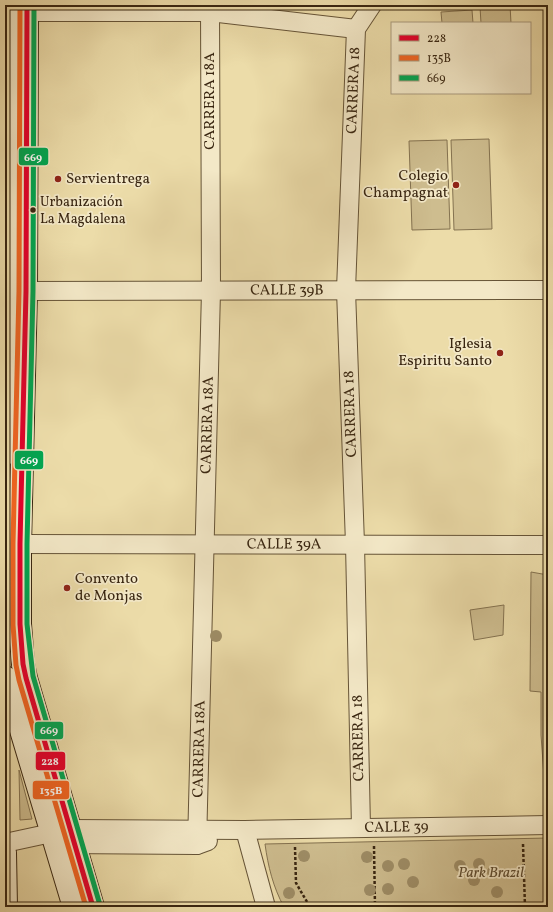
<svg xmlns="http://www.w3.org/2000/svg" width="553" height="912" viewBox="0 0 553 912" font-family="Vollkorn,serif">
<rect width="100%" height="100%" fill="#ecdca9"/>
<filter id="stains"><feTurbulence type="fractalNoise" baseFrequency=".005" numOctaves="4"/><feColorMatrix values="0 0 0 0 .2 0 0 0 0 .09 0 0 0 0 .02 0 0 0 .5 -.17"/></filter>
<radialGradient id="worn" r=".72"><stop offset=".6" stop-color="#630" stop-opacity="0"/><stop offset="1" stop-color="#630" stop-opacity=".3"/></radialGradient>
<!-- green -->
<path fill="#cebd8f" stroke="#847250" d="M510 5 511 23H481L480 7Z
M472 10 473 23H442L441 12Z
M489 139 492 229 454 230 451 140Z
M447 140 450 229 412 230 409 141Z
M531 572 548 575V804H546L541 735V692L530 691Z
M504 605 503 635 474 640 470 610Z
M19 770 32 819 20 820Z
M548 838V907H284C273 887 268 866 265 844Z"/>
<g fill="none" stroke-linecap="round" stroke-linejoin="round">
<!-- street casing -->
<g stroke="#665437" stroke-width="20">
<g id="street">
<path d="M14 12H210L356 29"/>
<path id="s1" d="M26 291 548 290"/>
<path id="s2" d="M20 544 548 545"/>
<path id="s3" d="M361 828 355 544 346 290 356 29 372 5"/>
<path d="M245 830 266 907"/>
<path id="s4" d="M5 843 70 829 245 830 548 825"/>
<path d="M63 844 197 845 208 841"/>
<path id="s5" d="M197 845 211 291 210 5"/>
</g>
</g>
<!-- secondary casing -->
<g stroke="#392611" stroke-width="24">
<path id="secondary" d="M27 5 26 291 20 544V624L23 664 26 678 93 907
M5 454 7 5
M5 677 74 907
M5 853 6 907"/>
</g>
<!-- path -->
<path stroke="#392611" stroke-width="2.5" stroke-dasharray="3 2" stroke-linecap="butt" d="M523 844 525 907
M374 846 375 907
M295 847 296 883 310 907"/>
<!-- street -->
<use href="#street" stroke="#f3e8c7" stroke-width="18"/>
<!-- secondary -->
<use href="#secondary" stroke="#f3e8c7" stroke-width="22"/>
<!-- bus-1 casing -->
<g stroke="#f3e8c7" stroke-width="8">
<path id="bus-1" d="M27 5 26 291 20 544V624L23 664 26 678 93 907
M5 853 6 907"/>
</g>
<!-- bus-2 casing -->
<g stroke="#f3e8c7" stroke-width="8">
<path id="bus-2" d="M20 5 19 291 13 544V625L16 665 19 680 86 907"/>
</g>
<!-- bus-3 casing -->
<g stroke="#f3e8c7" stroke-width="8">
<path id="bus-3" d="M34 5 33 291 27 544V624L33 676 100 905"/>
</g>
<!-- bus-1 -->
<use href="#bus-1" stroke="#e4002b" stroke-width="5"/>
<!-- bus-2 -->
<use href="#bus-2" stroke="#f26522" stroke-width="5"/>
<!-- bus-3 -->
<use href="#bus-3" stroke="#00a651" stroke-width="5"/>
</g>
<!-- trees -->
<g fill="#9e8d66">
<circle cx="216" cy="636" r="6"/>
<circle cx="304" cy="856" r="6"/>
<circle cx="367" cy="857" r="6"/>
<circle cx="404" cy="864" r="6"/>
<circle cx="479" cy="864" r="6"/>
<circle cx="388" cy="866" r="6"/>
<circle cx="460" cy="866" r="6"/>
<circle cx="493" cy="872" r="6"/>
<circle cx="474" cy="880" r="6"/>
<circle cx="413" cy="882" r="6"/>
<circle cx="388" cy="889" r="6"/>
<circle cx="370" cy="890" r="6"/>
<circle cx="497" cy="892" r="6"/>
<circle cx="289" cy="893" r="6"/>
</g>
<!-- markers -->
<g fill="#8f2418" stroke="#f3e8c7" stroke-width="1.5">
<circle cx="58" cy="179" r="4"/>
<circle cx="456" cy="185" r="4"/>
<circle cx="500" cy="353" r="4"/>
<circle cx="67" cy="588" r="4"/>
</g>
<circle fill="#392611" stroke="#f3e8c7" stroke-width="1.5" cx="33" cy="210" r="3.5"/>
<g text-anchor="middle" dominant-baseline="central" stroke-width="3.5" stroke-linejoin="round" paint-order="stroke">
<!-- bus labels -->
<g font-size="14" fill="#392611" stroke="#f3e8c7" text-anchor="start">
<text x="40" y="202">Urbanización<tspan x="40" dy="17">La Magdalena</tspan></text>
</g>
<!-- street labels -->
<g font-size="15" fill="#392611" stroke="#f3e8c7">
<text stroke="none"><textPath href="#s3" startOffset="738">CARRERA 18</textPath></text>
<text transform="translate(210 101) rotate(-90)">CARRERA 18A</text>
<text stroke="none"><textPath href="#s1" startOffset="261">CALLE 39B</textPath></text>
<text transform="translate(351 414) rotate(-92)">CARRERA 18</text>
<text stroke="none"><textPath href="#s5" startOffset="420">CARRERA 18A</textPath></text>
<text stroke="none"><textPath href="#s2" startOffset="264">CALLE 39A</textPath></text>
<text transform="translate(359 738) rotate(-91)">CARRERA 18</text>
<text stroke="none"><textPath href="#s5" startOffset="96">CARRERA 18A</textPath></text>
<text stroke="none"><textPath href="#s4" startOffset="393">CALLE 39</textPath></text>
</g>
<!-- poi labels -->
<g font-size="15" fill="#392611" stroke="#f3e8c7" text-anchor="end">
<text x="448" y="176">Colegio<tspan x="448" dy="17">Champagnat</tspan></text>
<text x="66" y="179" text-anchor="start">Servientrega</text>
<text x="492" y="344">Iglesia<tspan x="492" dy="17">Espiritu Santo</tspan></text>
<text x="75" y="579" text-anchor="start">Convento<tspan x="75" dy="17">de Monjas</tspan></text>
</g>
<!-- park labels -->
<g font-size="15" font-style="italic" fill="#5e4c30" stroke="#f3e8c7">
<text x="491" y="873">Park Brazil</text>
</g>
</g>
<g stroke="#f3e8c7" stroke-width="1.5">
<rect x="18" y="147" width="31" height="19" rx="4" fill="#00a651"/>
<rect x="14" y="450" width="30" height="20" rx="4" fill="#00a651"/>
<rect x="34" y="721" width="30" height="19" rx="4" fill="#00a651"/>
<rect x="35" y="751" width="31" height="20" rx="4" fill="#e4002b"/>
<rect x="32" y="780" width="38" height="20" rx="4" fill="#f26522"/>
</g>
<g font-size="11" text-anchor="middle" font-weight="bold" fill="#fff">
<text x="33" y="161">669</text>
<text x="29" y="464">669</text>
<text x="49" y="734">669</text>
<text x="50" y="765">228</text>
<text x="51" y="794">135B</text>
</g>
<!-- margin -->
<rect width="553" height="912" fill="none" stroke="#ecdca9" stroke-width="20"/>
<rect x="6" y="6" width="541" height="900" fill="none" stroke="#392611" stroke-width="2"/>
<rect x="10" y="10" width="533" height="892" fill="none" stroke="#392611"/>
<!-- legend -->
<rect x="391" y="22" width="140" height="72" fill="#f3e8c7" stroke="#a99a7e"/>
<rect x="399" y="35" width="20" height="6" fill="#e4002b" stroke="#a99a7e"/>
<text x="427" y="42" font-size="12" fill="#392611">228</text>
<rect x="399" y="55" width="20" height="6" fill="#f26522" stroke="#a99a7e"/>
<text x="427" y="62" font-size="12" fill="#392611">135B</text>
<rect x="399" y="75" width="20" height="6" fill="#00a651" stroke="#a99a7e"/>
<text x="427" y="82" font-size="12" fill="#392611">669</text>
<rect width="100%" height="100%" filter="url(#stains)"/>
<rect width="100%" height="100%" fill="url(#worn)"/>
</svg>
